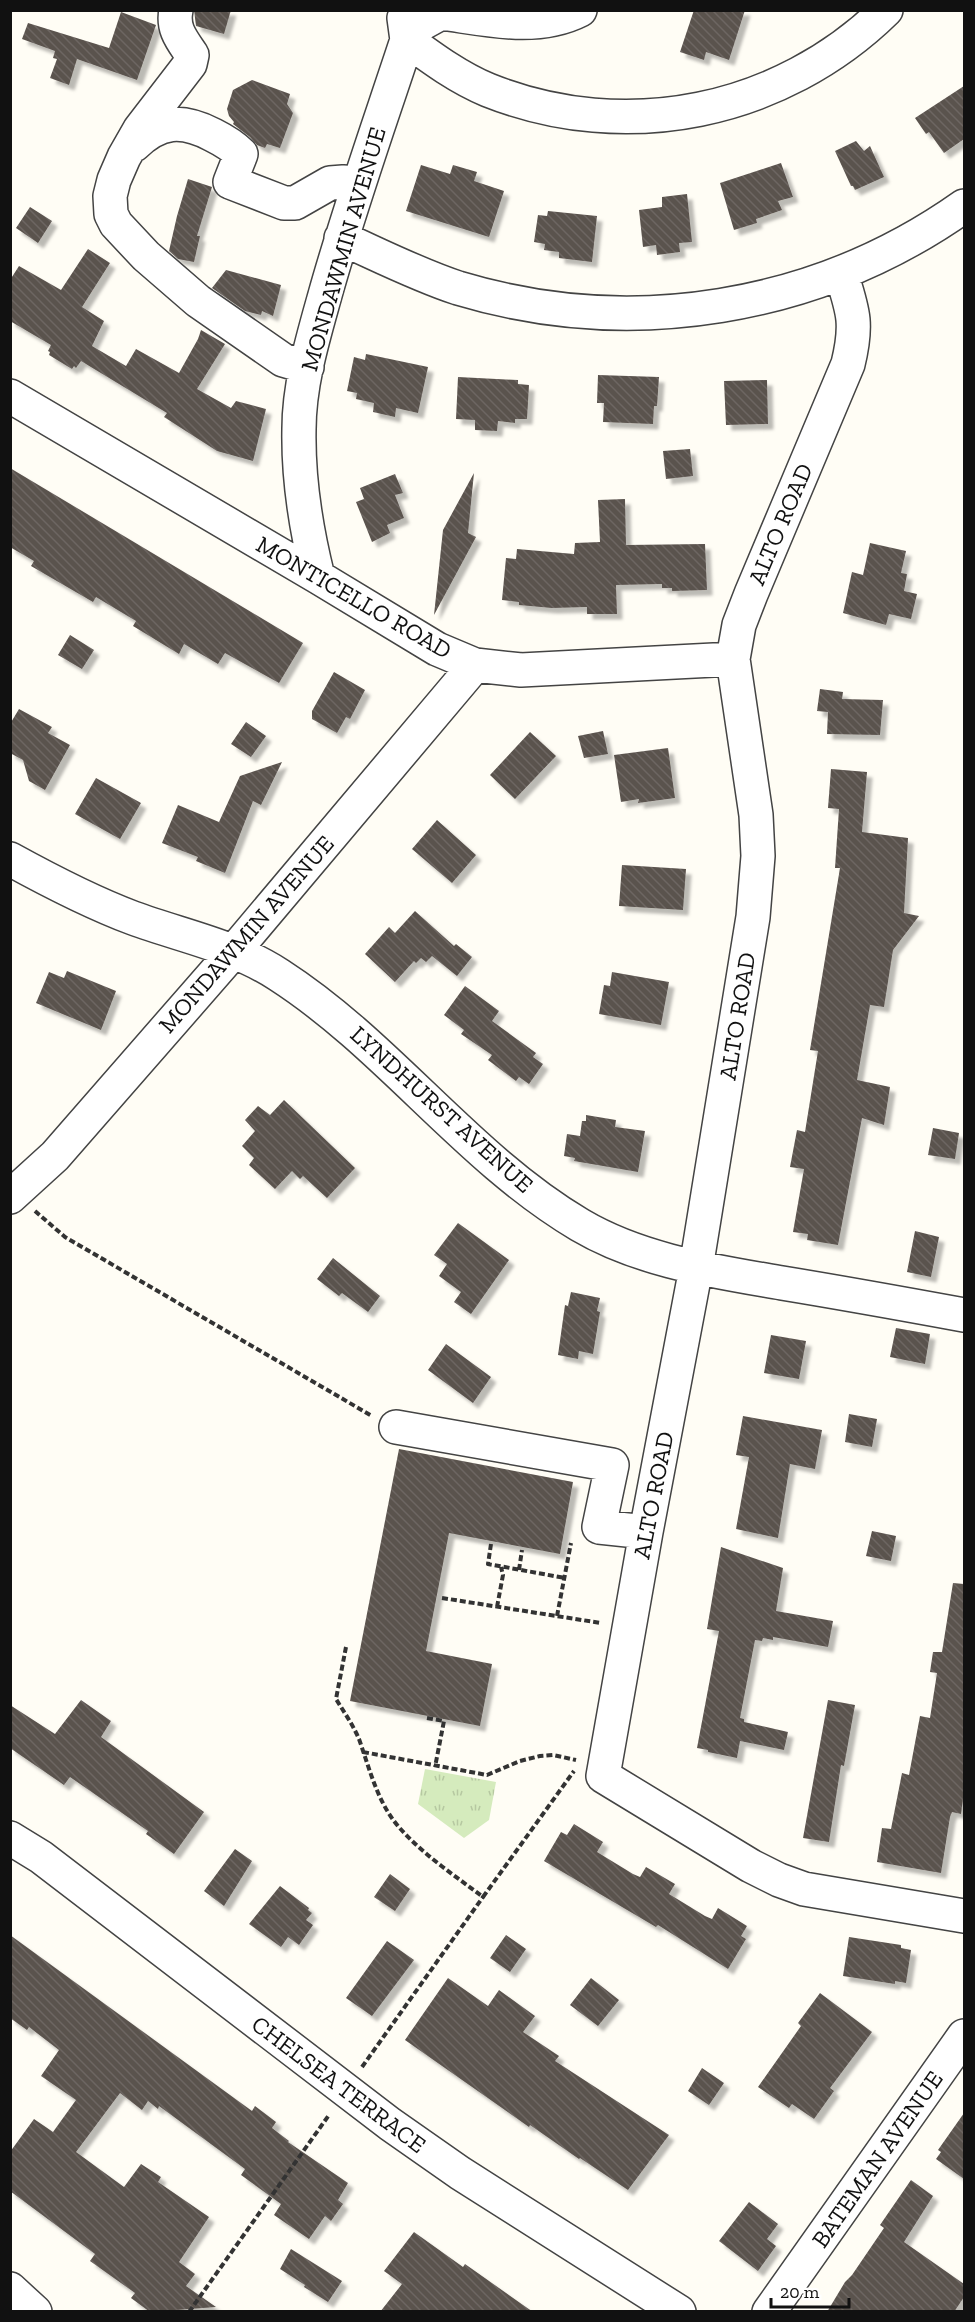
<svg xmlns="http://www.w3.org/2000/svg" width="975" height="2322" viewBox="0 0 975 2322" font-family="'Zilla Slab',serif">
<defs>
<pattern id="grass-tufts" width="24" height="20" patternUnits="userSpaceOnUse" patternTransform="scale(1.5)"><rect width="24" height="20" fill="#d5ebbd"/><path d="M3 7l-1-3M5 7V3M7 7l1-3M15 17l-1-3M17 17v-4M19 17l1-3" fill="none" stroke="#b6c8a1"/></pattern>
<pattern id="building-back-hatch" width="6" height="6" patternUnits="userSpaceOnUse" patternTransform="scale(1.5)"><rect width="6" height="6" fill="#5a524d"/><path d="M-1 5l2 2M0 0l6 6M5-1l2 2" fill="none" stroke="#6d6662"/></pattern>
<filter id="shadow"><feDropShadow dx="5.5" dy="5.5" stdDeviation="1.5" flood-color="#0004"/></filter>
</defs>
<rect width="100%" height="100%" fill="#fffdf5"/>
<!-- grass -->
<path fill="url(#grass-tufts)" d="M425 1769 496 1782 489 1820 464 1838 418 1804Z"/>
<!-- building -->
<path fill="url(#building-back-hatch)" filter="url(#shadow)" d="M194 10H231L224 34 196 26Z
M694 10H745L729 60 706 52 704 60 680 52Z
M121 12 156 25 137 80 77 59 69 85 50 78 57 59 53 58 55 51 22 39 28 23 109 48Z
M252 80 290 94 287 104 293 113 280 148 267 144 265 148 257 145 250 137 233 124 234 122 229 116 227 109 233 90Z
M964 86V139L944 153 929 132 926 134 915 118Z
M856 141 864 151 870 146 884 177 855 190 853 186H851L835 151Z
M781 163 793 197 778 201 782 210 756 219 757 223 734 230 720 183Z
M421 165 450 174 453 165 477 172 474 181 504 191 489 237 406 211Z
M188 179 212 187 197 236H200L194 262 178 259 169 251 177 216Z
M687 194 692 242 679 243 680 252 657 255 656 245 643 247 639 210 662 207V197Z
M30 207 52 221 38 243 16 228Z
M548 211 597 216 592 262 559 258V252L544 250 545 244 534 242 538 215 547 216Z
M88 249 110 263 82 307 104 321 92 346 126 366 136 349 179 373 198 339 201 330 225 344 197 389 231 408 236 401 266 409 253 461 217 451 164 417 167 413 81 361 76 368 74 366 72 369 49 355 50 352 48 351 51 345 10 321V280L19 266 61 290Z
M226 270 281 285 273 316 262 311 261 315 245 311 212 288Z
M366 354 428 367 418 413 396 408 395 417 373 412 374 403 356 399 357 393 347 391 354 357 365 360Z
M598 375 659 377 657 406H654L653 424 603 422 604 403H597Z
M458 377 518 380V384L529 385 527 419H515V423L498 421 497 431 475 430V420L456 419Z
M767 380 768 424 726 425 724 381Z
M690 449 693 476 666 479 663 451Z
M10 468 303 643 279 683 225 653 218 664 184 644 179 654 133 626 136 621 96 597 93 602 31 566 34 561 10 547Z
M474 473 468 533 476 537 434 615 443 530Z
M395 474 403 493 395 495 404 518 387 525 390 533 372 542 356 502 364 499 360 488Z
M625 499 626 545 705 544 707 590 672 591V588H662V584L616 585 617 614H587V607L552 608 519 605V602L502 600 506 558 516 559 517 549 574 554 575 543 600 542 598 500Z
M870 543 906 551 901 573 907 574 904 591 917 594 911 619 889 614 886 625 843 613 852 572 863 575Z
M70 635 94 650 82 669 58 655Z
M334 672 365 690 350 719 346 717 337 733 312 719V711Z
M820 689 843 692 842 699 883 700 880 735 827 734 828 712 817 711Z
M19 709 52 727 48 733 70 745 45 790 29 781 23 760 10 753V724Z
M246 722 266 736 251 757 231 744Z
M603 731 608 754 584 758 578 736Z
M530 732 556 756 515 799 490 775Z
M668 748 675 798 638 803 639 799 621 802 614 755Z
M282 762 261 805 253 801 225 873 196 861 198 857 162 843 178 805 219 822 240 776Z
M831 769 867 772 862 832 908 838 904 913 919 916 893 950 884 1007 870 1005 857 1080 890 1087 884 1125 862 1118 838 1245 807 1240 808 1234 793 1232 804 1169 790 1167 797 1130 805 1132 818 1051 810 1050 840 868H835L839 809 828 808Z
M96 778 141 803 120 839 75 814Z
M437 820 476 855 452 883 412 849Z
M622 865 686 869 683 910 619 906Z
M415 911 454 946 456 944 472 957 457 976 432 956 426 962 421 958 416 963 414 961 395 982 365 954 389 927 395 933Z
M67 971 116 991 101 1030 36 1003 49 972 64 978Z
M612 972 669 982 661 1025 599 1014 604 985 610 986Z
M465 986 499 1011 492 1021 536 1053 533 1057 543 1064 529 1084 519 1077 516 1081 488 1060 492 1055 461 1034 464 1030 444 1015Z
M284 1100 355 1168 327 1198 303 1176 300 1179 292 1171 275 1189 249 1165 254 1158 242 1146 255 1131 245 1120 258 1106 270 1115Z
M586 1115 616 1120 615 1127 645 1131 638 1172 574 1161 575 1158 564 1156 567 1134 580 1136 582 1121H586Z
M933 1128 959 1133 955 1159 928 1155Z
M458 1223 509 1260 471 1314 454 1302 461 1292 439 1276 447 1264 434 1255Z
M915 1231 939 1237 931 1277 907 1272Z
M333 1258 380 1296 368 1312 342 1293 339 1296 317 1279Z
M571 1292 600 1298 597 1311 600 1312 593 1354 579 1351 578 1359 558 1355 565 1305 568 1306Z
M896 1328 930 1334 925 1364 890 1357Z
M771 1335 806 1341 799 1379 764 1373Z
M446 1344 491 1377 473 1403 428 1370Z
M849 1414 877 1419 872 1447 845 1442Z
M743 1416 822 1430 815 1469 790 1464 778 1538 736 1529 749 1457 736 1455Z
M399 1449 573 1482 560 1554 449 1533 426 1651 492 1664 480 1726 350 1701Z
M872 1531 896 1536 891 1561 866 1556Z
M721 1547 783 1568 776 1611 833 1621 828 1647 773 1637V1640L763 1638 762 1641 755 1640 740 1718 744 1719V1722L788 1732 784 1750 740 1741 737 1758 708 1752V1750L697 1748 719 1631 707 1629Z
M953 1583 964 1584V1792L961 1814 952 1812 950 1817 941 1873 877 1862 882 1828 891 1829 902 1773 909 1775 920 1716 930 1718 937 1673 930 1672 933 1652H942Z
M81 1700 111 1721 101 1737 204 1812 174 1854 146 1834 148 1831 70 1777 64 1785 10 1748V1705L55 1734Z
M828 1700 855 1705 844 1766 841 1765 829 1842 803 1838Z
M574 1824 603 1842 597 1852 633 1874 640 1877 646 1867 675 1884 669 1894 705 1916 712 1919 718 1908 747 1926 741 1936 746 1939 728 1969 658 1925 656 1927 544 1861 561 1832 567 1835Z
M235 1849 252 1861 224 1906 204 1891Z
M390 1874 410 1889 395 1911 374 1897Z
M280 1886 309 1908 308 1910 312 1913 306 1920 313 1925 299 1945 288 1937 281 1947 249 1924Z
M10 1935 252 2111 255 2106 276 2122 272 2128 289 2141 288 2142 348 2183 338 2200 343 2204 331 2221 325 2216 309 2239 274 2215 281 2204 241 2175 245 2169 159 2106 158 2109 148 2101 142 2110 120 2093 76 2152 124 2187 141 2164 161 2177 158 2182 209 2217 179 2262 195 2274 186 2286 216 2307 150 2312 131 2298 135 2293 90 2261 95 2254 10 2191V2152L34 2119 53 2132 76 2100 41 2076 59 2050 29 2027 27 2030 10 2018Z
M506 1935 526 1949 510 1972 490 1958Z
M849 1937 901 1945V1948L911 1950 906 1983 895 1981V1984L843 1976Z
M387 1941 414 1960 372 2016 346 1998Z
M448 1978 488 2006 499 1990 535 2016 523 2032 559 2056 555 2061 669 2135 628 2190 580 2158 579 2159 530 2125 529 2127 405 2040Z
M591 1978 619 2000 598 2026 570 2005Z
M820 1993 872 2032 830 2088 834 2091 814 2119 792 2104 789 2108 758 2087 801 2026 798 2023Z
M702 2068 724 2083 709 2105 688 2091Z
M964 2113V2179L936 2159 941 2152 938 2150Z
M911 2180 933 2196 904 2242 964 2284V2297L954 2312H827L845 2282 852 2275 884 2228 880 2225Z
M749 2202 778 2224 767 2239 776 2246 758 2271 719 2241Z
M414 2232 463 2267 465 2264 533 2312H380L402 2284 384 2271Z
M291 2249 342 2281 328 2302 304 2287 305 2285 280 2269Z"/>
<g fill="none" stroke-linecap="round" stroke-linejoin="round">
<!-- minor casing -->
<g stroke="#444" stroke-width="36">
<path id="minor" d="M176 10C172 29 182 40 192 55L190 64 140 129 124 157 114 180 110 196 111 214 116 224 146 256 198 301 283 360 307 367
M436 10 441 13C486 19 537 32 580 10
M404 18 407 40C433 59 459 78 488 90 626 145 781 113 886 10
M134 145C160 120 182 119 213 135 223 140 233 146 241 154L230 182 284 203H295L330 183 343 182 359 183
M341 238C379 255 418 275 458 288 631 340 817 310 964 206
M841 273C853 311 858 323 848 364L751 594 739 625 733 659 756 815 758 856 753 917 696 1268 646 1532 603 1776 751 1866 779 1880 804 1889 964 1916
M10 396 318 577 437 649 475 665 521 670 733 659
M318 577C306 529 298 479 299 429 299 384 313 338 325 295 349 209 379 125 407 40L421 24 441 13
M10 859C50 881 90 902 133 918 182 936 235 946 279 975 389 1046 467 1158 580 1225 641 1261 713 1271 782 1283 843 1293 904 1304 964 1315
M10 1197 55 1156 234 951 475 665
M396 1427 612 1465 599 1527 646 1532
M10 1838 41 1857 390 2124 460 2173 679 2312
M10 2289 35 2312
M769 2312 964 2036"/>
</g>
<!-- path -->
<path stroke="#333" stroke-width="4" stroke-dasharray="6 3" stroke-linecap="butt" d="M35 1211 65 1237 372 1416
M491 1544 488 1564 565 1578
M519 1570 522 1550
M442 1598 601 1623
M497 1607 503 1575 501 1567
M557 1616 571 1543
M346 1647 336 1699C344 1712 353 1725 359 1739 370 1770 377 1801 398 1826 422 1854 454 1875 483 1897L574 1771
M427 1718 444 1721 435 1767
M363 1752 487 1775 520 1761 540 1756 553 1755 576 1760
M362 2067 483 1897
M189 2312 329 2115"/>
<!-- minor -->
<use href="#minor" stroke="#fff" stroke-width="33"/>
</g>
<g text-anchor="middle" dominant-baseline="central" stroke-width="6" stroke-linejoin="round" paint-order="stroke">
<!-- street labels -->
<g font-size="24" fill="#111" stroke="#fff">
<text transform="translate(343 249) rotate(-74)">MONDAWMIN AVENUE</text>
<text transform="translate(780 524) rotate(-67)">ALTO ROAD</text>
<text transform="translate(354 597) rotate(30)">MONTICELLO ROAD</text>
<text transform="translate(246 934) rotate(-49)">MONDAWMIN AVENUE</text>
<text transform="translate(737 1016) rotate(-81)">ALTO ROAD</text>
<text transform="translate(442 1109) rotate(42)">LYNDHURST AVENUE</text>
<text transform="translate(653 1495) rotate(-79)">ALTO ROAD</text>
<text transform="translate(339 2084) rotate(37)">CHELSEA TERRACE</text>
<text transform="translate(877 2159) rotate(-55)">BATEMAN AVENUE</text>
</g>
</g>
<!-- border -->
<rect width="975" height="2322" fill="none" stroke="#111111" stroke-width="24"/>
<!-- scale -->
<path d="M771 2298v9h78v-9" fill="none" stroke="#111111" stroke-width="3"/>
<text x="780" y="2298" font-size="18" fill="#111111" stroke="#ffffff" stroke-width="4.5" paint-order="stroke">20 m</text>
</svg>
